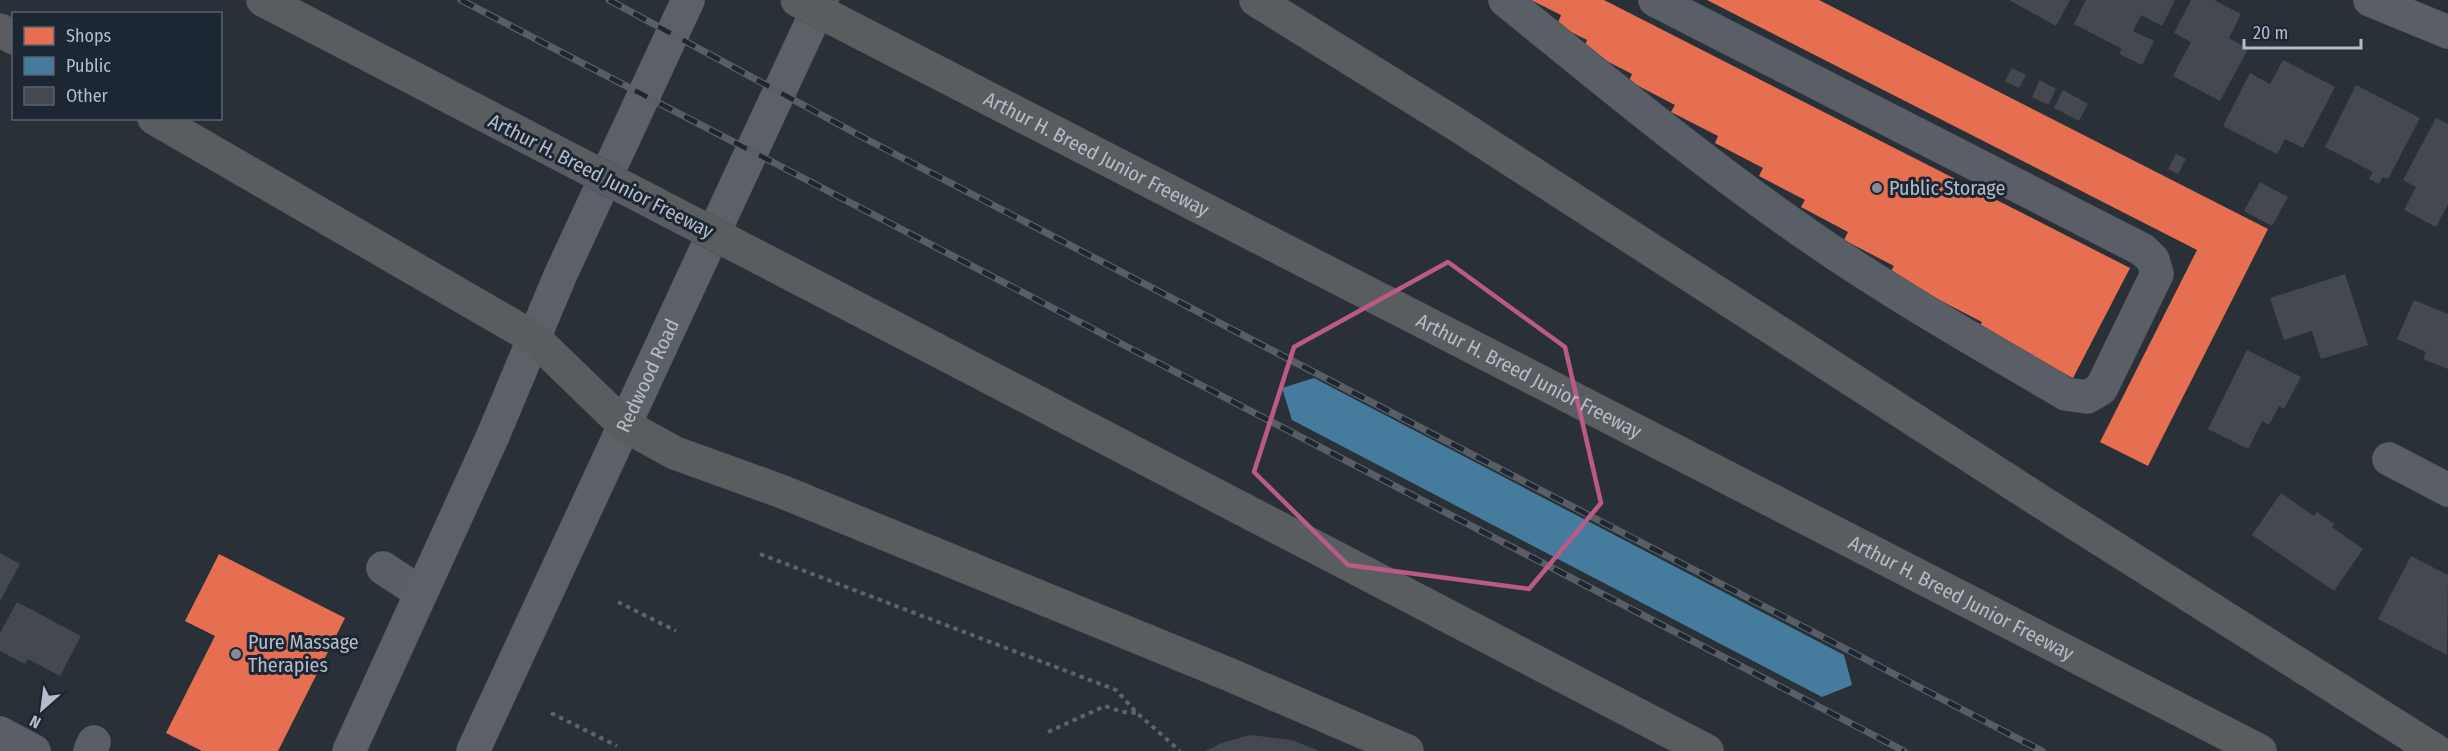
<svg xmlns="http://www.w3.org/2000/svg" width="2448" height="751" viewBox="0 0 2448 751" font-family="'Fira Sans Condensed',sans-serif">
<rect width="100%" height="100%" fill="#2a3038"/>
<!-- shops -->
<path fill="#e76f51" d="M1531 0H1604L2130 268 2073 378 1978 330 1982 322 1889 274 1894 266 1844 240 1848 232 1801 207 1805 200 1759 176 1763 168 1715 143 1718 136 1671 112 1675 105 1629 81 1632 74 1583 49 1587 40 1557 25 1561 15Z
M1707 0H1819L2268 229 2148 466 2100 442 2197 250Z
M219 554 345 618 278 751H202L166 733 215 636 185 621Z"/>
<!-- public -->
<path fill="#457b9d" d="M1314 378 1844 655 1852 685 1822 697 1292 420 1282 388Z"/>
<!-- building -->
<path fill="#444950" d="M2009 0H2070L2056 26Z
M2086 0H2175L2162 26 2141 15 2133 31 2154 41 2142 65 2119 54 2122 49 2074 24Z
M2191 0H2214L2241 14 2229 38 2248 49 2220 101 2173 76 2191 42 2174 33Z
M2283 60 2335 87 2303 148 2285 139 2277 154 2223 126 2250 73 2270 84Z
M2012 68 2026 75 2019 88 2005 81Z
M2040 80 2056 89 2048 105 2032 97Z
M2356 85 2420 118 2388 179 2383 177 2379 184 2369 179 2373 172 2325 147Z
M2063 90 2088 104 2079 121 2054 108Z
M2436 118 2448 124V204L2436 227 2404 210 2416 187 2403 180Z
M2176 154 2186 159 2178 174 2168 169Z
M2260 182 2288 197 2272 226 2244 211Z
M2345 274 2368 345 2321 359 2312 331 2284 340 2270 298Z
M2414 300 2448 314V369L2423 359 2426 352 2397 339Z
M2247 350 2301 377 2284 409 2279 406 2269 425 2262 421 2248 449 2208 429Z
M2281 493 2314 516 2317 512 2334 524 2332 527 2363 549 2334 591 2252 535Z
M0 553 20 564 0 601Z
M2411 556 2448 575 2447 655 2378 619Z
M17 602 81 636 60 676 28 659 25 664 0 651V633Z
M1250 735 1292 740 1319 751H1206L1222 743Z"/>
<g fill="none" stroke-linecap="round" stroke-linejoin="round">
<!-- minor casing -->
<g stroke="#484c53" stroke-width="34">
<path id="minor" d="M1505 0C1600 77 1695 156 1795 226 1882 288 1974 340 2066 394L2087 397 2101 389 2157 274 2153 260 2143 250 1655 0
M2370 0 2448 32
M2389 459 2448 490
M383 568 421 593
M0 733 34 751
M90 751 94 742"/>
</g>
<!-- major casing -->
<g stroke="#484c55" stroke-width="34">
<g id="major">
<path d="M349 751 492 438 560 276 688 0"/>
<path id="s1" d="M473 751 822 0"/>
</g>
</g>
<!-- highway casing -->
<g stroke="#474c53" stroke-width="34">
<g id="highway">
<path d="M263 0 523 135"/>
<path d="M1256 0 1459 126 2040 501 2436 751"/>
<path d="M0 30 14 38"/>
<path id="s2" d="M892 49 2260 751"/>
<path d="M154 118 534 338 624 425 675 453 783 492 1228 674 1407 751"/>
<path d="M789 273 1707 751"/>
</g>
</g>
<!-- path -->
<path stroke="#5d636a" stroke-width="4" stroke-dasharray="4.5 4.5" stroke-linecap="butt" d="M760 554 1116 690 1137 713 1180 751
M618 602 676 631
M551 713 617 746
M1048 732 1105 706 1122 712 1137 713"/>
<!-- minor -->
<use href="#minor" stroke="#5a5e66" stroke-width="33"/>
<!-- major -->
<use href="#major" stroke="#5c6168" stroke-width="33"/>
<!-- highway -->
<use href="#highway" stroke="#5a5d60" stroke-width="33"/>
<!-- rail casing -->
<g stroke="#595d64" stroke-width="7">
<path id="rail" d="M461 0 1904 751
M609 0 866 139 2042 751"/>
</g>
<!-- rail -->
<use href="#rail" stroke="#1d2633" stroke-width="4.5" stroke-dasharray="14" stroke-linecap="butt"/>
<!-- highway-bridge casing -->
<g stroke="#474c53" stroke-width="34" stroke-linecap="butt">
<path id="highway-bridge" d="M797 0 892 49
M523 135 789 273"/>
</g>
<!-- highway-bridge -->
<use href="#highway-bridge" stroke="#5a5d60" stroke-width="33"/>
</g>
<!-- marked area -->
<path fill="none" stroke="#bc5a87" stroke-width="4.5" stroke-linejoin="round" d="M1448 262 1565 347 1601 503 1529 589 1348 565 1254 472 1294 347Z"/>
<!-- markers -->
<g fill="#848b96" stroke="#1d2633" stroke-width="2">
<circle cx="1877" cy="188" r="6"/>
<circle cx="236" cy="654" r="6"/>
</g>
<g text-anchor="middle" dominant-baseline="central" stroke-width="6" stroke-linejoin="round" paint-order="stroke">
<!-- street labels -->
<g font-size="20" fill="#b4bcc9" stroke="#1d2633">
<text stroke="none"><textPath href="#s2" startOffset="230">Arthur H. Breed Junior Freeway</textPath></text>
<text transform="translate(601 176) rotate(27)">Arthur H. Breed Junior Freeway</text>
<text stroke="none"><textPath href="#s2" startOffset="716">Arthur H. Breed Junior Freeway</textPath></text>
<text stroke="none"><textPath href="#s1" startOffset="414">Redwood Road</textPath></text>
<text stroke="none"><textPath href="#s2" startOffset="1202">Arthur H. Breed Junior Freeway</textPath></text>
</g>
<!-- poi labels -->
<g font-size="20" fill="#b4bcc9" stroke="#1d2633" text-anchor="start">
<text x="1889" y="188">Public Storage</text>
<text x="248" y="642">Pure Massage<tspan x="248" dy="23">Therapies</tspan></text>
</g>
</g>
<!-- legend -->
<rect x="12" y="12" width="210" height="108" fill="#1d2633" stroke="#59626f" stroke-width="1.5"/>
<rect x="24" y="27" width="30" height="18" fill="#e76f51" stroke="#59626f" stroke-width="1.5"/>
<text x="66" y="42" font-size="18" fill="#b4bcc9">Shops</text>
<rect x="24" y="57" width="30" height="18" fill="#457b9d" stroke="#59626f" stroke-width="1.5"/>
<text x="66" y="72" font-size="18" fill="#b4bcc9">Public</text>
<rect x="24" y="87" width="30" height="18" fill="#444950" stroke="#59626f" stroke-width="1.5"/>
<text x="66" y="102" font-size="18" fill="#b4bcc9">Other</text>
<!-- north arrow -->
<g transform="translate(42 709) rotate(208)" stroke="#1d2633" stroke-width="4.5" paint-order="stroke">
<path d="M0-4.5L10 22L0 15L-10 22Z" fill="#b4bcc9"/>
<text y="-9" font-size="16" font-weight="bold" text-anchor="middle" fill="#b4bcc9">N</text>
</g>
<!-- scale -->
<path d="M2244 39v9h117v-9" fill="none" stroke="#b4bcc9" stroke-width="3"/>
<text x="2253" y="39" font-size="18" fill="#b4bcc9" stroke="#1d2633" stroke-width="4.5" paint-order="stroke">20 m</text>
</svg>
